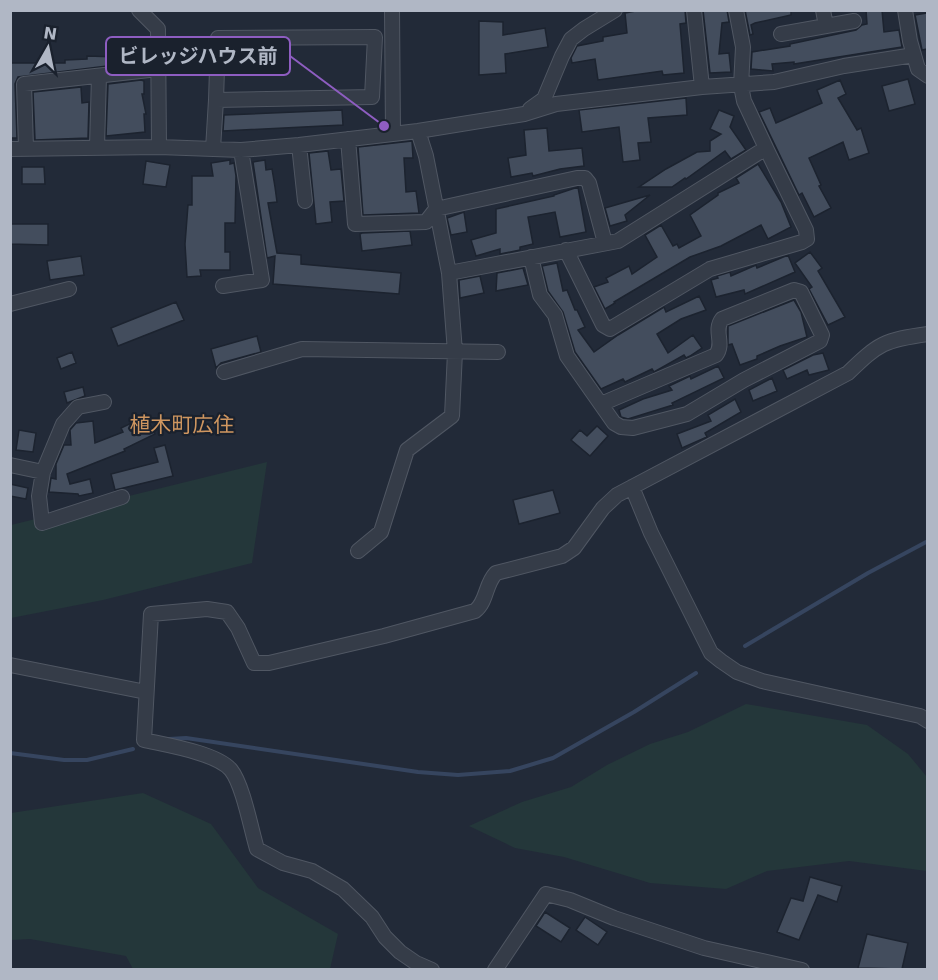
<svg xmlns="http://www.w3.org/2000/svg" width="938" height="980" viewBox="0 0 938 980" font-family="'DejaVu Sans','Noto Sans JP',sans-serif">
<rect width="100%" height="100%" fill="#222a38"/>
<!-- green -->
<path fill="#24373a" d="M267 462 252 563 103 600 11 618V525Z
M746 704 867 725 908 754 927 777V871L849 861 767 871 726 889 650 883 564 857 515 848 469 826 522 802 571 787 607 765 650 744 688 732Z
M143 793 211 824 258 888 338 934 330 969H133L126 956 30 939 11 940V813Z"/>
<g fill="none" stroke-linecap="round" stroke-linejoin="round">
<!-- stream -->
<path stroke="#36455f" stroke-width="4" d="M745 646 868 573 928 541
M169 739 186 738 418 772 458 775 510 771 553 758 634 712 696 673
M10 753 64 760H87L133 749"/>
</g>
<!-- building -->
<path fill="#434d5d" stroke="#1c232f" stroke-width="1.5" d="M641 10H685L686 23 680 24 684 73 663 75 662 71 598 80 595 59 572 63 571 58 577 46 603 41V37L627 33 625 13Z
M703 10H727L729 22 722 23 719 54 729 53 731 72 710 73Z
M745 10H791V15L755 23 751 25 753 34 750 35Z
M866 10H882L884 32 899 30 902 47 794 64V62L772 64 773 71 751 69 752 52 790 46V44L856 30 862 25 867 24Z
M927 13V49L922 50 915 15Z
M479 21 503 22V35L545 28 548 47 505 54 506 73 479 75Z
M117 54H140V62L18 77 15 84 17 138H10V63H65V60L87 59V56L117 57Z
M908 79 915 104 889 111 882 86Z
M141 80 144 81V94H142L146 114H144L145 132 106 136 108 84Z
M840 80 846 94 838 98 857 130 861 128 869 153 849 160 843 142 809 158 821 185 819 186 831 208 814 217 802 193 799 195 759 112 770 108 776 123 822 103 817 90Z
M81 87 82 103 89 102 88 138 35 140 33 92Z
M686 98 687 115 648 118 651 142 638 143 640 160 623 162 619 127 582 132 579 110Z
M342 110 343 125 223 131 224 115Z
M719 110 734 116 730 127 746 150 731 159 725 151 686 179 685 178 672 187H639L666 169 697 152 710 151V141L721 134 710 129Z
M547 128 549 151 582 148 584 166 560 169 533 176 532 173 511 177 508 158 526 155 524 130Z
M412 141 413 158H404L406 192 416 191 419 213 363 215 358 147Z
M328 151 331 170 341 169 344 201 330 202 332 222 316 224 309 153Z
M230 160V164L234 163 236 176 235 223H225V252H230V270H200L201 276 187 277 185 244 188 205H192V176H213L211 163Z
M265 160 266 170 272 169 275 187 277 202 268 203 277 253 301 255V264L401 273 399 294 273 284 275 256 267 258 253 162Z
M146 161 170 165 166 187 143 184Z
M758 164 781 202 791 227 768 239 761 225 721 246 690 257 614 302 615 303 605 309 594 287 608 282 606 278 629 266 632 274 657 257 645 235 661 225 673 246 677 244 679 248 701 236 690 215 718 195V193L739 183 736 178Z
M22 167H44L45 184H22Z
M578 187 586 232 560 237 555 212 528 217 533 244 520 247V250L500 254V249L476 256 471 240 496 233V209L554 196V195Z
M650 195 625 215 627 221 610 226 605 208Z
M464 212 467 232 451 235 447 218Z
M10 224H48V245L10 244Z
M410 231 412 245 362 251 360 234 362 233Z
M810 252 822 268 818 271 845 317 828 325 809 289 812 287 795 263Z
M788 255 795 272 745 294 744 290 716 297 711 280 718 278 717 276 730 272 731 276 756 265 757 268Z
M81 256 84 275 50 280 47 261Z
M557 263 563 291 567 290 575 310H577L585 327 578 330 594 352 618 335 664 307 666 312 699 296 706 310 681 319 657 334 668 353 693 335 702 348 690 356 686 358 684 355 654 372 652 369 625 382 623 379 601 389 575 352 563 312 548 291 542 266Z
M523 268 528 285 496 291 497 273Z
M480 276 484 293 460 298 459 280Z
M794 300 801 312 807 337 780 346 757 356V359L740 365 732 344 728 345V326Z
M176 302 184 320 118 346 111 328Z
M257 336 261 352 221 363 216 368 211 349Z
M72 352 76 363 61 369 57 358Z
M823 353 829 370 809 375 807 370 787 379 783 370 813 355Z
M718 366 724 378 672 403 673 405 628 419 621 417 619 410 643 399 672 390 669 386 690 376 691 379Z
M772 378 777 391 753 401 749 390Z
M83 387 85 396 67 403 64 392Z
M735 399 741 412 705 433 707 437 682 448 677 434 711 421 708 415Z
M146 416 155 434 124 449 125 451 67 474 70 484 90 479 93 493 79 496 78 494 49 492 51 478 56 479V464L64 445H71L70 430 76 423 93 421 95 443 123 432 121 428Z
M597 426 608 436 590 456 571 440 580 430 587 436Z
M19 430 36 433 33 452 16 450Z
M165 445 173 476 115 490 111 474 158 462 154 448Z
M10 484 28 488 26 499 10 496Z
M553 490 560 513 519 524 513 500Z
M810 877 842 886 837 902 818 895 799 940 777 932 791 898 803 901Z
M545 912 570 928 561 942 536 926Z
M585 917 607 932 598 945 576 930Z
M867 934 908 943 902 969 858 968Z"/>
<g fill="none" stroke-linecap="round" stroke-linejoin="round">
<!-- street casing -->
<g stroke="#505763" stroke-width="16">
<path id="street" d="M139 10 158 29 159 147
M392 10 393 134
M694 10 702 87
M823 10 826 26
M905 10 910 41 918 69 928 76
M781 34 854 21
M530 109 544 99 562 56 571 39 584 29 615 10
M418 131 426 156 449 273 618 241 766 148 744 101 741 86 743 47 736 10
M348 139 355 224 426 222 436 209 577 178H585L589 183 605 243
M299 145 305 201
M97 147 99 76
M26 148 24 84 158 69
M10 149 159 147 241 150 299 145 418 131 524 114 556 104 702 87 774 82 844 66 914 55
M213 149 216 100 372 97 375 37 218 38 216 100
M566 250 603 325 610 329 710 269 802 242 807 239 806 230 766 148
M531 257 540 295 555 315 567 356 614 423 621 427 633 428 687 414 744 380 820 341 822 335 801 292 794 290 722 319C713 331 725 343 716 355L601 404
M223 286 262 280 241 150
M10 304 69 289
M224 372 302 349 498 352
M10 465 43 472 39 496 42 523 122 497
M43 472 63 424 78 407 104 402
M632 487 651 533 711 653 721 661 737 672 762 681 920 716 928 721
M358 551 381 532 407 450 452 416 455 352 449 273
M10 665 146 692
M432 970 416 963 400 952 385 937 372 917 343 889 312 871 283 863 257 849C251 829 243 785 231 770 217 753 166 745 144 740L151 614 207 609 227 612 238 628 254 663H269L384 636 475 611C487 602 485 584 496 573L562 556 574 548 603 508 617 495 848 373C879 343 884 340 928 334
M495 970 546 894 570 900 614 918 704 948 802 970"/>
</g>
<!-- street -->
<use href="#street" stroke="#353c48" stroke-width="14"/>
</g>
<g text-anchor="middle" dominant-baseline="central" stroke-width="4.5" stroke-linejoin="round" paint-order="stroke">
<!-- quarter labels -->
<g font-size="21" fill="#cf9660" stroke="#1a212d">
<text x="182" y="425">植木町広住</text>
</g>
</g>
<!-- callouts -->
<path fill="none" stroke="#8e5dc1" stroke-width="2" d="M384 126L290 56"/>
<circle fill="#8e5dc1" stroke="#1a212d" stroke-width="2" cx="384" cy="126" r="6"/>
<rect fill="#1a212d" stroke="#8e5dc1" stroke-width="2" x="106" y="37" width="184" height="38" rx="6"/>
<g font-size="20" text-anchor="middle" font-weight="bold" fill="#b0b7c5">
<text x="198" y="63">ビレッジハウス前</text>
</g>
<!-- border -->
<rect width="938" height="980" fill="none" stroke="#b0b7c5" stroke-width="24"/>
<!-- north arrow -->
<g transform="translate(48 48) rotate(9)" stroke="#1a212d" stroke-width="4.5" paint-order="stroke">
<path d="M0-4.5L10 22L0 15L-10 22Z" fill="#b0b7c5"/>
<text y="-9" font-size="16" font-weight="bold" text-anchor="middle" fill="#b0b7c5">N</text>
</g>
</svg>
